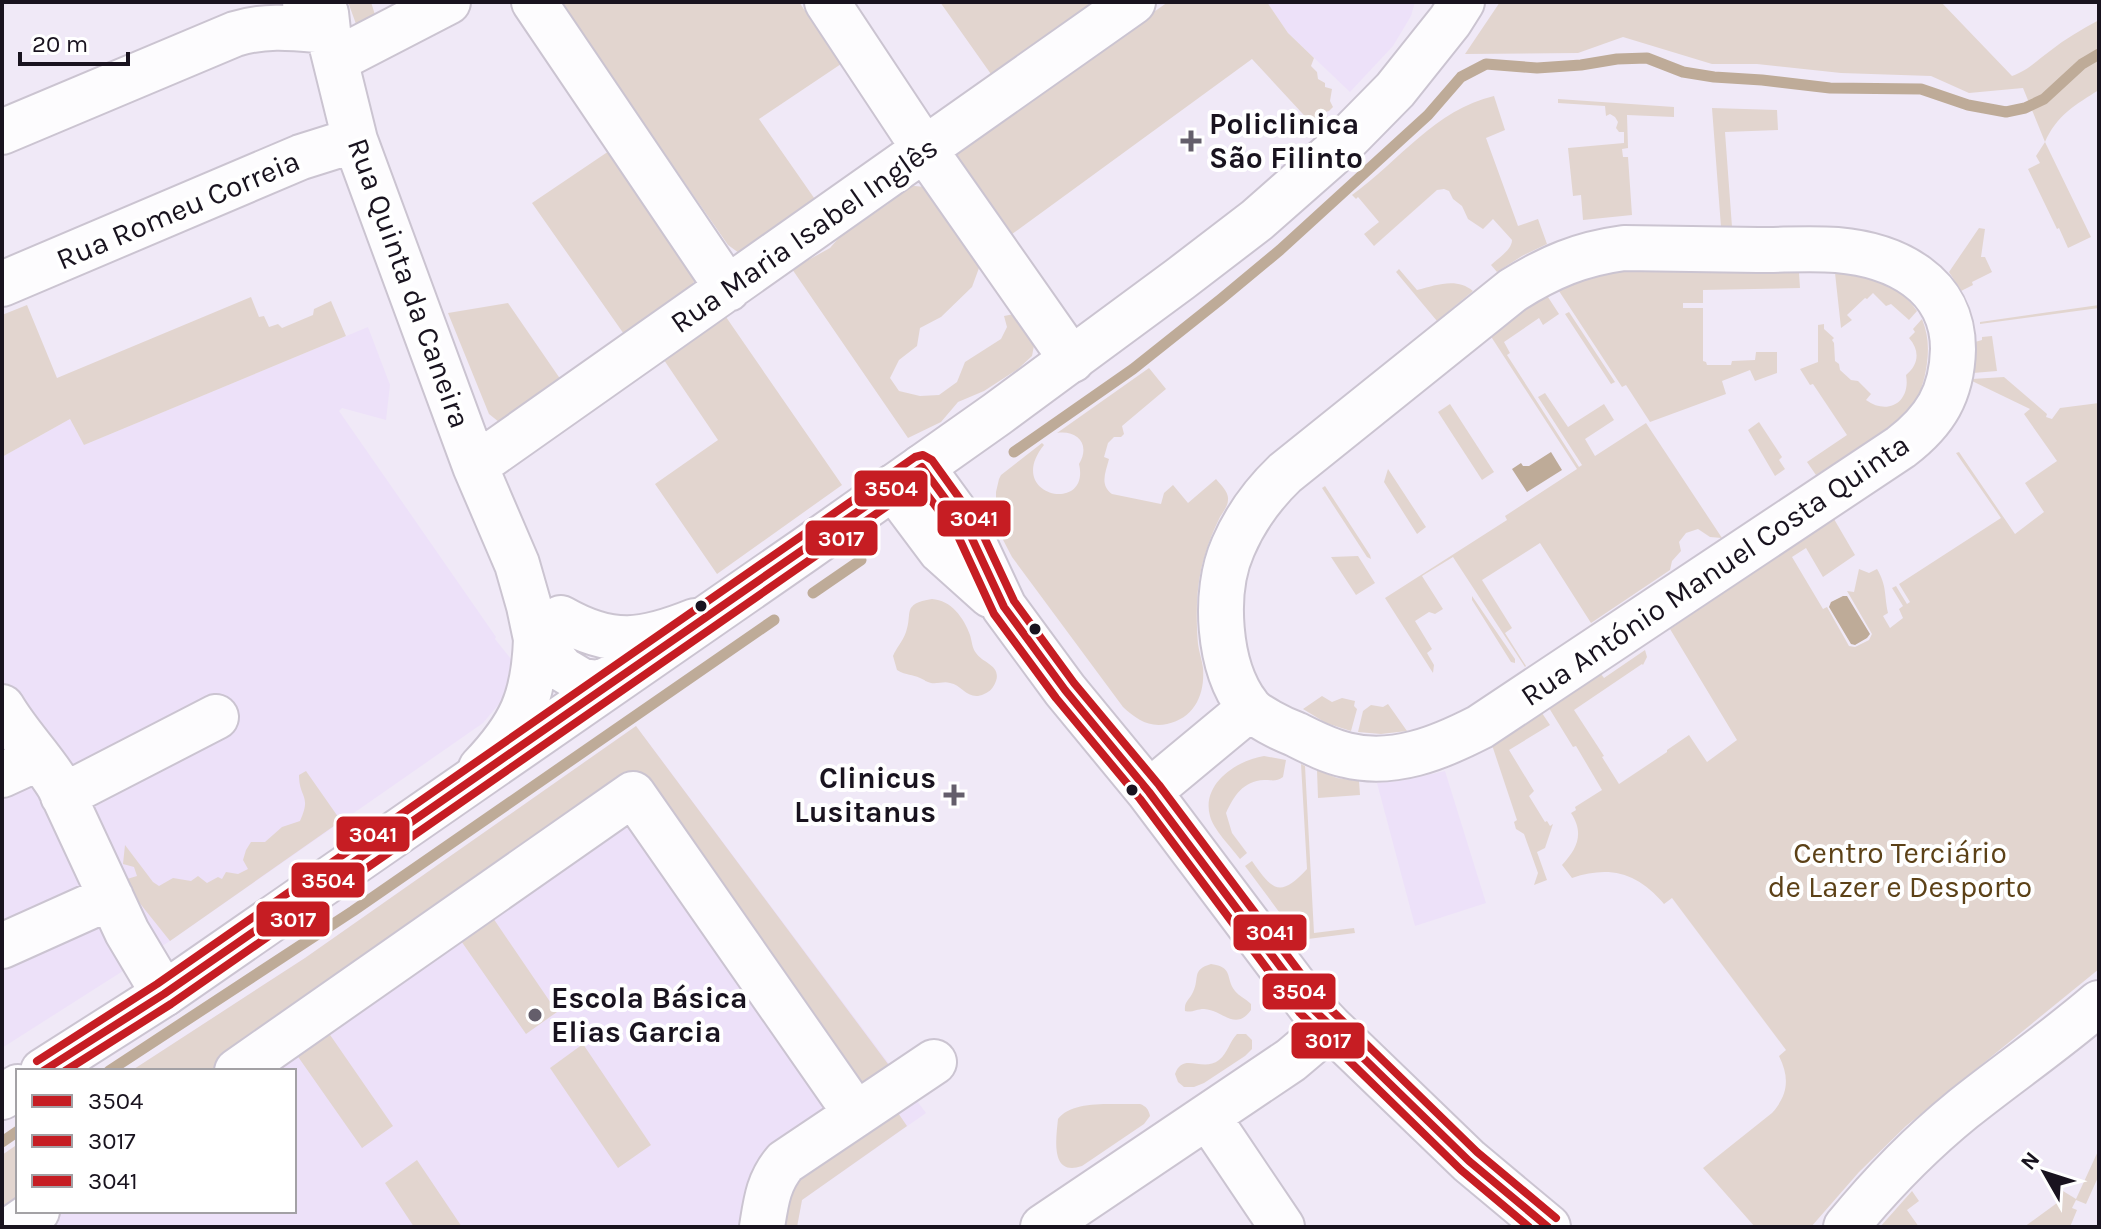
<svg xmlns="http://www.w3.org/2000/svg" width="2101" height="1229" viewBox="0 0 2101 1229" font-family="Karla,sans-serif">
<rect width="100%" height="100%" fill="#f0e9f7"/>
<!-- built -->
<path fill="#ede1f9" d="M1267 2H1415L1411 16 1393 46 1350 92 1288 33Z
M368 327 390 385 386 420 342 408 339 411 496 637 495 639 515 664 509 686 499 704 483 723 170 941 2 1048V457L70 419 84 445Z
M636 726 926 1113 802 1200 797 1227H2V1155L18 1144V1211H294V1071H131L305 958Z
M1445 771 1486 903 1415 926 1377 783 1400 781Z"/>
<!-- green -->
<path fill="#e2d5cf" d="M348 2H371L376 18 365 25 356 24Z
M561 2H799L841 64 759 119 819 205 739 253 728 245 570 18Z
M940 2H1115L993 77Z
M1168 2H1267L1288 33 1314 58 1311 66 1317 72 1318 79 1325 83V87L1332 89 1330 101 1333 107 1329 111 1325 112 1328 118 1321 128 1314 126 1252 59 1008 237 954 152Z
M1500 2H1941L2012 76C2029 70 2036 61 2050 51 2065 39 2082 29 2099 20V90C2076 104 2056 116 2045 142L2091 237 2068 248 2059 228 2057 229 2028 169 2040 163 2036 156 2045 142 2023 88 1969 93 1931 76 1841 73 1757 64H1712L1623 37 1578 53 1465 54Z
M1494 96 1505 130 1486 138 1518 226 1538 219 1547 244 1522 256 1497 272 1491 265C1498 258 1512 250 1512 240L1493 219 1483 229 1468 219 1462 206 1453 199 1449 191 1444 189 1437 190 1374 246 1364 234 1379 222 1358 197 1356 199 1352 195C1398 162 1436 109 1494 96Z
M1558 99 1674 107V117L1627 115 1628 148 1622 149 1623 157H1628L1632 215 1583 220 1581 195 1573 196 1568 148 1624 143V132H1619L1616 128 1618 122 1615 117 1610 114 1606 116 1605 106 1558 103Z
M1712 108 1777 110 1778 130 1725 132 1732 227H1721Z
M612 149 693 264 695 280 686 294 626 337 532 203Z
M905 185 925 187 973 249 979 268 972 287 941 317 920 328 917 346 899 360 890 378 899 391 920 396 939 395 957 382 965 362 1001 339 1007 327 1004 316 1014 314 1035 340 1032 356 1018 369 984 391 958 402 941 422 908 438 792 269 830 248 848 227 867 218 888 204Z
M1979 228 1985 229 1981 257H1985L1992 272 1972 282 1973 285 1961 291 1949 272Z
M1399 269 1417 290C1436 285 1457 277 1473 291L1437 321 1396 272Z
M1636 271 1799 273 1800 288 1703 290V303H1683V308H1703V361L1706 362 1707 365H1731L1732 361 1755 360 1756 352H1777V373L1755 381 1750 370 1722 381 1726 394 1650 422 1626 385 1622 387 1557 288 1604 272Z
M1835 273C1867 276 1899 283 1917 311L1909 320 1891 304 1886 306 1873 293 1867 299 1865 298 1847 315 1852 320 1841 328Z
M1546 294 1559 314 1543 325 1539 318 1504 342 1510 353 1507 355 1579 467 1582 465 1538 397 1545 393 1568 427 1604 404 1614 420 1585 439 1595 456 1646 423 1722 538 1710 537 1698 529 1686 533 1679 542 1681 551 1672 561 1670 570 1591 623 1540 543 1482 580 1512 628 1505 633 1526 666 1525 667 1453 557 1422 576 1443 609 1435 614 1429 612 1415 621 1432 649 1427 653 1434 665 1433 673 1385 598 1507 520 1505 516 1577 469 1490 335Z
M251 297 259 317 264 316 269 327 278 324 282 328 313 315 314 309 331 301 346 336 84 445 70 419 2 457V315L27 305 57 378Z
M508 303 563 383 499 422 489 414 448 313Z
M2099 305V308L1980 324V322Z
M1569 312 1615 382 1611 384 1565 314Z
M726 317 842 485 717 574 655 484 718 440 664 360Z
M1922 319C1928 334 1929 347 1927 363 1925 379 1920 397 1909 410 1891 432 1841 459 1816 475L1807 462 1847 435 1813 384 1810 385 1800 369 1818 362V325L1824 324V329L1834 338 1832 340 1834 343 1835 361 1839 364 1840 370 1851 380 1858 381 1871 394 1866 400C1888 416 1911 402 1906 375 1919 365 1920 350 1909 338L1915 332 1913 329Z
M1992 336 1997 371 1973 373 1975 342 1982 340V337Z
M1149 368 1166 389 1122 426 1124 434 1121 437H1114L1108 443 1104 457 1109 459C1106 472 1099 484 1112 494L1161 504 1164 493 1173 485 1188 503 1216 479C1221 485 1229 492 1228 500 1228 506 1223 512 1220 517 1212 533 1205 552 1201 570 1196 593 1196 620 1198 644 1199 652 1202 660 1203 668 1205 694 1195 718 1167 724 1149 728 1136 719 1123 707L1012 557 1000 534 996 514V492L999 479 1001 475 1042 443 1044 445C1003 496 1091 515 1079 464 1091 444 1077 430 1057 433Z
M2004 377 2047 414 2046 417 2052 419 2060 408 2099 403V969L1906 1126 1859 1172 1811 1227H1755L1703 1168 1772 1113C1788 1095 1790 1078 1779 1056L1786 1050 1672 898 1664 904C1638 873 1610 865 1572 878L1562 865C1578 848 1584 833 1571 813L1576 810 1575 807 1602 790 1576 746 1573 747 1549 708 1601 674 1604 678 1645 650 1647 657 1643 665 1642 664 1574 710 1604 756 1602 757 1619 784 1667 752V750L1689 735 1707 762 1737 740 1670 629 1834 519 1855 555 1823 577 1806 548 1792 557 1823 609 1827 607 1849 646 1855 647 1869 640 1872 634 1847 591 1854 592 1859 569 1869 573 1877 569C1887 586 1884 594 1888 613L1883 616 1890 628 1903 618 1899 609 1903 606 1892 588 1896 586 1907 604 1910 602 1899 584 2001 518 1956 453 1959 452 2015 534 2044 512 2025 483 2057 461 2024 414 2030 409 1972 381V379Z
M1450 404 1494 472 1482 480 1438 412Z
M1759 422 1782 457 1779 460 1785 469 1775 476 1748 430Z
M1388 469 1426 527 1417 534 1384 482Z
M1325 486 1370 555 1371 559 1367 557 1322 488Z
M1358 556 1375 583 1356 595 1331 557Z
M1472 596 1515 659V663L1511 662 1472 600Z
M932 599C951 600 964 618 970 635 972 641 972 648 976 653 983 664 1006 666 993 687 990 692 983 695 978 696 966 697 961 685 950 683 944 681 938 684 931 683 924 681 927 681 920 678 912 674 907 676 897 670L893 656C896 648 903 641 906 632 913 613 901 604 932 599Z
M1322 696 1332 702 1342 698 1355 701 1354 706 1357 709 1351 731 1326 723 1303 709Z
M1388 704 1407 731 1381 734 1358 732 1363 711 1371 705 1383 707Z
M1542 713 1550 725 1509 750 1534 791 1529 796 1545 822 1547 821 1550 826 1553 824 1545 848 1537 852 1547 880 1534 885 1538 873 1524 834 1516 829 1514 822 1517 820 1492 745Z
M636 726 894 1072 866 1094 636 776 213 1071H131L305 958Z
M1264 756 1286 760 1283 777C1276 782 1272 780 1264 780 1243 781 1234 796 1226 813L1232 833 1247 853 1240 859C1231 847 1213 829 1210 816 1201 784 1237 760 1264 756Z
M1301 764 1305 766 1314 933 1354 928 1355 933 1300 940 1245 866 1252 861C1273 891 1280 898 1307 869Z
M1317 770 1337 778 1359 781 1360 795 1318 798Z
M306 771 341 821 170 941 134 896 127 879 137 876 134 867 123 864 125 845 153 882 159 886 173 878 191 881 198 876 207 883 218 877 222 879 226 872 238 874 248 869 243 860 246 850 251 842H265L282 827 300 821C312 795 299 798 299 775Z
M491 915 557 1012 526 1034 459 938Z
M1211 964C1234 967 1225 978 1235 991 1239 996 1246 999 1251 1004V1010C1235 1032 1223 1010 1204 1009 1196 1009 1192 1013 1185 1011 1184 1001 1189 1001 1193 992 1200 978 1191 970 1211 964Z
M326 1029 393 1126 362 1148 294 1051Z
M1237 1034H1246L1252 1040V1049L1245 1056 1204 1083 1194 1087H1184L1178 1082 1175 1074C1183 1051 1202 1073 1219 1060 1228 1053 1229 1042 1237 1034Z
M583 1044 651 1145 618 1168 550 1068Z
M892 1104 907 1126 802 1200 797 1227H773L778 1195Z
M1140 1104C1146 1106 1149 1110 1150 1116L1144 1124 1082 1166C1050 1177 1056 1139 1058 1119 1072 1099 1117 1105 1140 1104Z
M18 1144V1207L2 1218V1155Z
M2099 1149V1175L2086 1204 2076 1200 2072 1208 2077 1210 2070 1227H2024L2057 1203 2063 1191 2076 1199Z
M417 1160 462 1227H414L385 1183Z
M1912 1191 1919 1201 1907 1210 1919 1227H1880Z"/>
<!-- water -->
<path fill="#beab98" d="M1551 452 1562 470 1527 492 1512 469 1521 463 1523 466H1529Z
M1843 596H1847L1870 634 1867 638 1855 645 1851 644 1829 607 1831 602Z"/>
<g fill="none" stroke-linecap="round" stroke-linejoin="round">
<!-- stream -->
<path stroke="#beab98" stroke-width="11" d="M1014 452 1133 369 1221 299 1280 250 1428 115 1461 77 1486 64 1537 68 1581 65 1617 59 1647 58 1683 72 1714 77 1762 80 1830 88 1921 89 1968 105 2006 112 2025 108 2044 99 2082 64 2099 54
M813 593 861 560
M109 1071 353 911 774 620
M2 1142 18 1131"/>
<!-- minor casing -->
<g stroke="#cbc4d1" stroke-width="48">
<path id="minor" d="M305 2 321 19 328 31 355 140 475 466 517 564 529 606 536 639 562 669 582 681 600 683 630 669
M534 2 728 289
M827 2 925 150 1072 360
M336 60 448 2
M2 132 235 34C268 24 294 28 328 31L326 13
M1624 248C1668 249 1713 249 1758 250 1784 250 1811 248 1837 250 1895 255 1953 283 1953 349 1952 394 1935 421 1901 447L1480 727C1439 748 1393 767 1346 755 1328 751 1311 742 1295 734 1282 729 1255 716 1248 706 1218 667 1213 592 1233 547 1245 519 1263 494 1285 473L1513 290C1550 267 1580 254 1624 248Z
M2 284 301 157 355 140
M475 466 1133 2
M922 467 968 530 1004 607 1065 690 1149 792 1310 1006 1330 1027 1469 1161 1548 1227
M893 487 941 551 990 595
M561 618C612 647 643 642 695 621
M2 707C19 736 42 758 59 786L127 932 164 994
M481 768C521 726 534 698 536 639
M2 775 39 758
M1149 792 1249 709
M63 796 216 717
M2 946 111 897
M237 1071 633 794 856 1114
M1208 1117 1282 1227
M14 1227 37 1211
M762 1227C766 1202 768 1182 785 1162L934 1062
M1043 1227 1291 1060 1330 1027
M1846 1227C1881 1184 1920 1144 1963 1109 2008 1073 2055 1041 2099 1003"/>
</g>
<!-- major casing -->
<g stroke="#cbc4d1" stroke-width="48">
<path id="major" d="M43 1071 164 994 806 549 997 414 1180 279 1257 220 1332 154 1395 90 1450 21 1462 2
M2 1097 18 1087"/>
</g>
<!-- minor -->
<use href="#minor" stroke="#fdfcfe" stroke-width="44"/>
<!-- major -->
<use href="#major" stroke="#fdfcfe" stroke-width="44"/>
<!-- bus-1 casing -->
<g stroke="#fff" stroke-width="14">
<path id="bus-1" d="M43 1071 164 994 922 467 968 530 1004 607 1065 690 1149 792 1310 1006 1469 1161 1548 1227"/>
</g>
<!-- bus-2 casing -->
<g stroke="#fff" stroke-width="14">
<path id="bus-2" d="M65 1071 171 1004 919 484 958 536 994 614 1056 698 1140 799 1300 1013 1461 1170 1529 1227"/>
</g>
<!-- bus-3 casing -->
<g stroke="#fff" stroke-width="14">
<path id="bus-3" d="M37 1061 157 984 915 457 923 455 932 460 978 524 1014 601 1074 683 1159 785 1319 998 1477 1152 1556 1218"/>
</g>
<!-- bus-1 -->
<use href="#bus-1" stroke="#c61d23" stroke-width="8"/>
<!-- bus-2 -->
<use href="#bus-2" stroke="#c61d23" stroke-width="8"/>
<!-- bus-3 -->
<use href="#bus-3" stroke="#c61d23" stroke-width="8"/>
</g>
<!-- markers -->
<g fill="#645e6b" stroke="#fff" stroke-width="3">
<path d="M1187 129h8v8h8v8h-8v8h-8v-8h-8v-8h8z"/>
<path d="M950 783h8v8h8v8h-8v8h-8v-8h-8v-8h8z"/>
<circle cx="535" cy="1015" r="8"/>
</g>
<g fill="#19131f" stroke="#fff" stroke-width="3">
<circle cx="701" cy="606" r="7"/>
<circle cx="1035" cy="629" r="7"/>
<circle cx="1132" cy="790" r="7"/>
</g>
<g text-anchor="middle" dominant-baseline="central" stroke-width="8" stroke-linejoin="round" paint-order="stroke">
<!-- poi labels -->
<g font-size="30" font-weight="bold" fill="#19131f" stroke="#fff" text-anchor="start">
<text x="1209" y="124">Policlinica<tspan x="1209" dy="34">São Filinto</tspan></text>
<text x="936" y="778" text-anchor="end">Clinicus<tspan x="936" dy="34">Lusitanus</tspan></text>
<text x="551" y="998">Escola Básica<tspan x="551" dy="34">Elias Garcia</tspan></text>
</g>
<!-- street labels -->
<g font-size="30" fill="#19131f" stroke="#fff">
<text transform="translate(178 210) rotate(-23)">Rua Romeu Correia</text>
<text transform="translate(804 235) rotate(-35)">Rua Maria Isabel Inglês</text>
<text transform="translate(409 283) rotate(70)">Rua Quinta da Caneira</text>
<text transform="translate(1715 570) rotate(-34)">Rua António Manuel Costa Quinta</text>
</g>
<!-- park labels -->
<g font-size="30" fill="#5c4117" stroke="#fff">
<text x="1900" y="853">Centro Terciário<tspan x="1900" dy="34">de Lazer e Desporto</tspan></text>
</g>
</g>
<g stroke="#fff" stroke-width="3">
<rect x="853" y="469" width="76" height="39" rx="8" fill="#c61d23"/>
<rect x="936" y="499" width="76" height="39" rx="8" fill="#c61d23"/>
<rect x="804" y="519" width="75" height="38" rx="8" fill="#c61d23"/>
<rect x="335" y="815" width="76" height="38" rx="8" fill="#c61d23"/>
<rect x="290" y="861" width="76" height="38" rx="8" fill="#c61d23"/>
<rect x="255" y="900" width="76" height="38" rx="8" fill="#c61d23"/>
<rect x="1232" y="913" width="76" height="39" rx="8" fill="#c61d23"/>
<rect x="1261" y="972" width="76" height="39" rx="8" fill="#c61d23"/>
<rect x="1290" y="1021" width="76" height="39" rx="8" fill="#c61d23"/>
</g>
<g font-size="22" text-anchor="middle" font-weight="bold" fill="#fff">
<text x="891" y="496">3504</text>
<text x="974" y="526">3041</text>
<text x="841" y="546">3017</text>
<text x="373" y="842">3041</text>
<text x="328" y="888">3504</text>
<text x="293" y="927">3017</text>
<text x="1270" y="940">3041</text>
<text x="1299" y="999">3504</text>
<text x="1328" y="1048">3017</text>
</g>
<!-- border -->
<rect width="2101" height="1229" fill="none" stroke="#19131f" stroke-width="8"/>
<!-- legend -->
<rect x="16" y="1069" width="280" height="144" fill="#ffffff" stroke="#a3a1a5" stroke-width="2"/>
<rect x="32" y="1095" width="40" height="12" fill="#c61d23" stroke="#a3a1a5" stroke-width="2"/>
<text x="88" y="1109" font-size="24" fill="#19131f">3504</text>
<rect x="32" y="1135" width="40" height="12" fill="#c61d23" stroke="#a3a1a5" stroke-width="2"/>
<text x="88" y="1149" font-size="24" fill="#19131f">3017</text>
<rect x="32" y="1175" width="40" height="12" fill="#c61d23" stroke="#a3a1a5" stroke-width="2"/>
<text x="88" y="1189" font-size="24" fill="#19131f">3041</text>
<!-- north arrow -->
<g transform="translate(2045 1173) rotate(309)" stroke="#ffffff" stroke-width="6" paint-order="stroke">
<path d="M0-6L14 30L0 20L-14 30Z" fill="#19131f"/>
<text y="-12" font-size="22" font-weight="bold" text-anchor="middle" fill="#19131f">N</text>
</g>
<!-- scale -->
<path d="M20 52v12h108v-12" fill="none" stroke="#19131f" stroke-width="4"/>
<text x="32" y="52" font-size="24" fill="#19131f" stroke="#ffffff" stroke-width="6" paint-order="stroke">20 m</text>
</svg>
